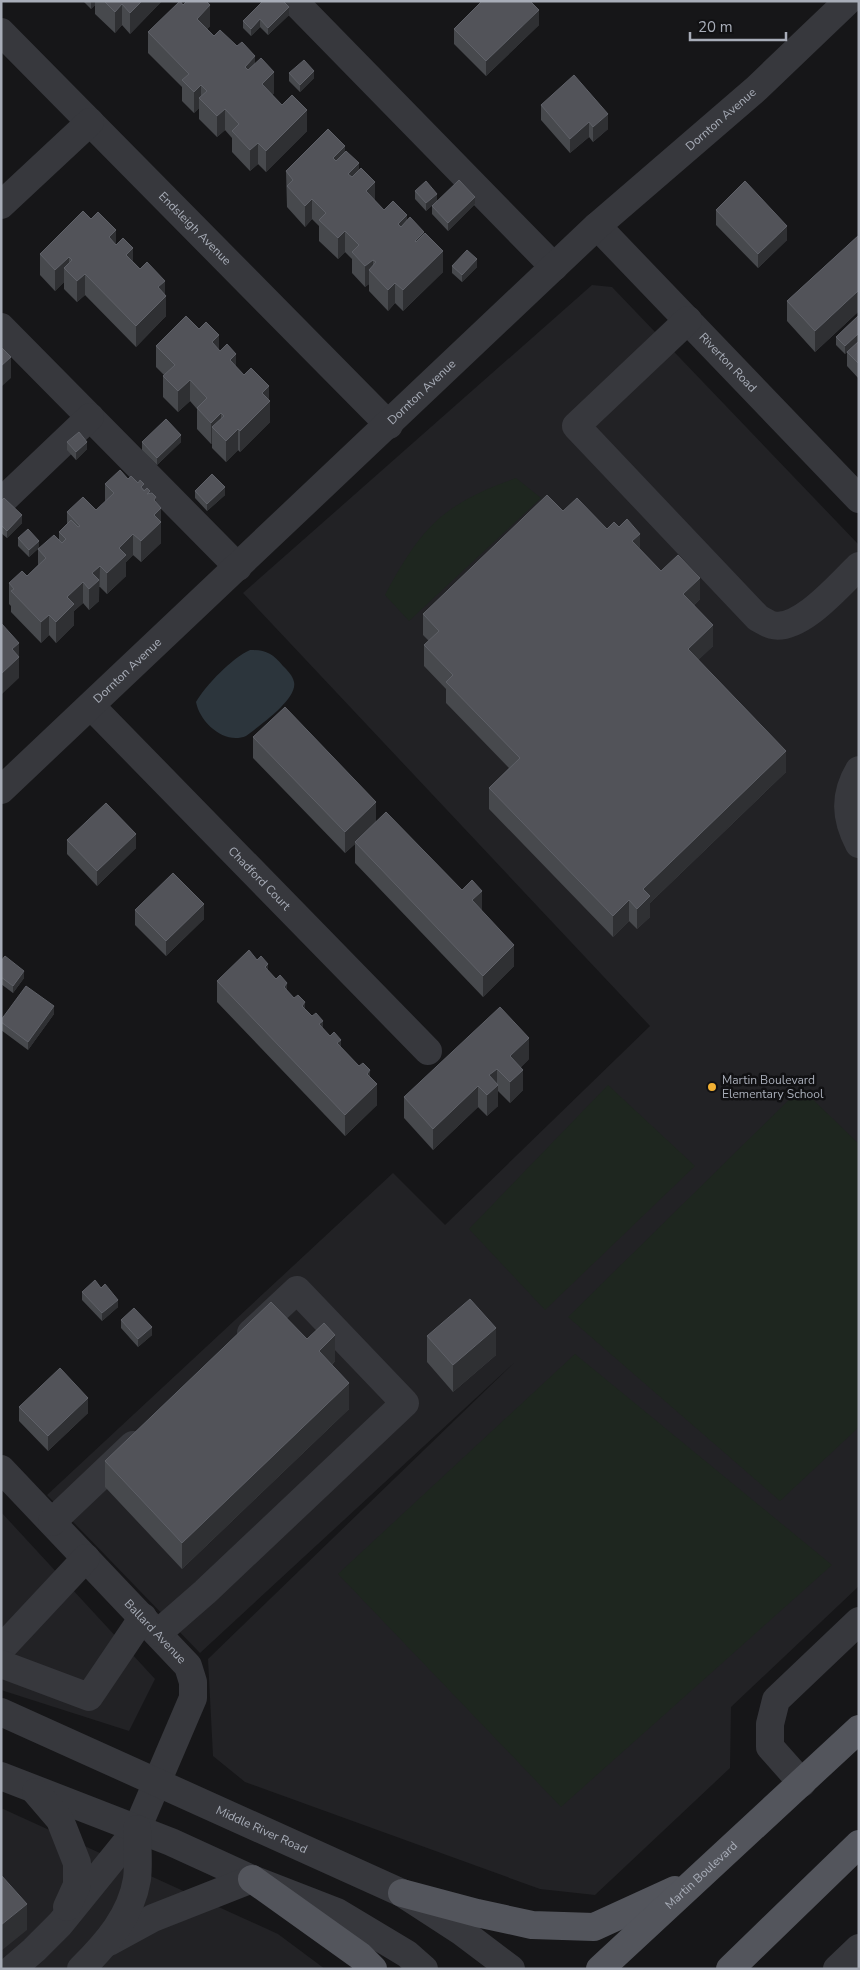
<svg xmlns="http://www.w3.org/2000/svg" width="860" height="1970" viewBox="0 0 860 1970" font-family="'Nunito Sans',sans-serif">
<rect width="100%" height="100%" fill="#161618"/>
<!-- built -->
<path fill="#222225" d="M592 285 612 287 859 545V1586L731 1707 730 1768 595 1895 540 1889 245 1782 213 1756 208 1659 515 1362 200 1653 47 1495 393 1173 445 1225 650 1026 243 593Z
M1 1512 155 1679 129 1731 1 1690Z
M1 1808 278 1934 325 1969H1Z"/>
<!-- green -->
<path fill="#1e261f" d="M516 478 541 498 409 621 385 595C421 528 442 504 516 478Z
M608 1085 695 1166 545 1310 469 1229Z
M801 1088 859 1144V1427L780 1501 568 1317Z
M575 1354 832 1565 561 1807 338 1574Z"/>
<!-- water -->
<path fill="#2c353c" d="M250 650C266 650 272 653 283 666 287 670 293 676 294 682 298 699 259 726 246 736 225 745 200 723 196 702 206 685 232 658 250 650Z"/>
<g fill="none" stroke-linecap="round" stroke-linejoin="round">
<!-- minor -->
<g stroke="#37383d" stroke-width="28">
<path d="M294 1 554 267"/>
<path id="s1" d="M1 32 389 425"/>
<path d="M1 205 90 122"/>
<path id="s2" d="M597 226 859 499"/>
<path d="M688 320 576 426 758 618C762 620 768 624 772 625 800 632 840 584 859 566"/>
<path d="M1 327 238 567"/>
<path d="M1 502 90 417"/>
<path id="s3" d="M91 706 428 1051"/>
<path d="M859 770C844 795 845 818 859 844"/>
<path id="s4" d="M1 790 597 226 757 88 848 1"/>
<path id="s5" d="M1 1469 188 1666 193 1682V1698L137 1829 60 1924 34 1950 12 1969"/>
<path d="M52 1522 133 1445"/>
<path d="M158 1633 205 1592 405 1403 297 1290 251 1333"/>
<path d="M1 1649 86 1558"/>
<path d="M1 1664 89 1697 143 1617"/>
<path id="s6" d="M1 1712 402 1893 462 1932 511 1969"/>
<path d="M1 1776 171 1842 252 1879 337 1912 407 1954 424 1969"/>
<path d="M802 1783 770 1747V1724L776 1700 859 1621"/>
<path d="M36 1792 60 1820 77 1863V1885L67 1907"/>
<path d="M109 1942 153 1918 252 1879"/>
<path d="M81 1969C107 1943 131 1916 137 1879 139 1863 137 1845 137 1829"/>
<path d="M837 1969 859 1948"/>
</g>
<!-- major -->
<g stroke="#53555c" stroke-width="28">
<path d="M252 1879 360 1956 373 1969"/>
<path d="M402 1893 477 1913 532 1925 594 1927 675 1890"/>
<path id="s7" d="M600 1969 859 1729"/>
<path d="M730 1969 859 1844"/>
</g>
</g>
<!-- wall -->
<path fill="#47494d" d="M83 1H162L130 34 122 25 115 33 95 14V5L91 9Z
M183 5 210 26 207 29 214 36 237 46 255 63 274 93 272 95 307 131 266 172 258 164 250 171 232 152V138L225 130 217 137 199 119V108L194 113 182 101V87L148 53V32Z
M289 15 268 35 260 27 251 36 243 28V21Z
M539 25 486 76 454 44V29Z
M289 73 314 78 300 92 289 81Z
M541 105 608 129 593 142 589 137 570 153 541 120Z
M345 151 359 170 375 201 384 210 407 220 424 234 443 272 403 311 395 303 388 311 369 291V284L365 287 352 273V259L345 252 338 259 319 241V226L312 219 305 227 287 207 286 171Z
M415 191 437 201 475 204 448 231 432 214V206L436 202 426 211 415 199Z
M716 210 787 240 758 268 716 225Z
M859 235V311L815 352 787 321V301Z
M116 244 165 294 166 316 136 347 85 295 77 302 64 289V282L55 291 40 275V254Z
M452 266 477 267 462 282 452 273Z
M859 315V341L845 354 836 345V337Z
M859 341V379L847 366V352Z
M156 346 219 350 269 400 270 422 240 452 238 450 226 462 212 448V443L211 444 197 429V409L190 401 178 412 163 397V376L164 375 156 367Z
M67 442 87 449 76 460 67 450Z
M142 442H181L157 465 142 450Z
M128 479 150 493 156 503 161 508V543L141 562 133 555 126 562V576L107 594 100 587H99V601L89 610 83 603 74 611V625L56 643 49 635 41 643 11 612V606L9 604V583L27 576 38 565V549L59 540V532L67 524V512L96 510 105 502V484Z
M195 491 225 495 207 511 195 498Z
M1 501 22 523 7 538 1 533Z
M563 511 607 529 640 549 661 571 700 599 694 605 713 646 698 660 786 772 650 903V917L637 929 629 921 613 937 489 809V788L509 768 446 703V689L424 666V645L429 641 423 635V614Z
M18 538 39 548 29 557 18 546Z
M253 737 376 822 462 890 482 911 514 966 483 997 355 863V844L345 853 253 758Z
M67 840 136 848 97 886 67 854Z
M135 910 204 919 166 956 135 925Z
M1 961 24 978 13 993 1 984Z
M268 971 370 1078 377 1105 345 1136 217 1002V981Z
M54 1014 28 1050 1 1030V1020Z
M529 1059 521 1067 523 1090 510 1103 498 1091V1106L487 1116 478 1107 433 1150 404 1118V1097Z
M82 1292 118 1307 102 1321 82 1300Z
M121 1320 152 1335 138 1347 121 1328Z
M427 1336 496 1355 453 1392 427 1362Z
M307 1339 335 1361 332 1365 349 1409 182 1569 105 1487V1461Z
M19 1407 88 1413 48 1451 19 1421Z"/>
<!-- shaded-wall -->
<path fill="#2f3033" d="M91 1H95V5L91 9Z
M142 1H162L130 34V13Z
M122 4V25L115 33V12Z
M210 5V26L197 40V19Z
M289 7V15L268 35V28Z
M539 10V25L486 76V61Z
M260 19V27L251 36V29Z
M255 56V77L245 67Z
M314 71V78L300 92V85Z
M274 72V93L262 105V84Z
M201 85V99L199 98V108L194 113V92Z
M225 109V130L217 137V116Z
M307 110V131L266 172V151Z
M608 114V129L593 142V127Z
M589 122V137L570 153V139Z
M258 143V164L250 171V150Z
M345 146V167L333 179V158Z
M359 163V184L348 174Z
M375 182V203L366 191Z
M437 194V201L426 211V203Z
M475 197V204L448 231V223Z
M312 199V219L305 227V206Z
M407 215V236L398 224Z
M787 226V240L758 268V254Z
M116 230V251L109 237Z
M345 231V252L338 259V238Z
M424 232V253L415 241Z
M133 248V269L126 255Z
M443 251V272L403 311V290Z
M69 257V272L64 268V282L55 291V270Z
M477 259V267L462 282V275Z
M373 260V274L369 270V284L365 287V266Z
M85 274V295L77 302V281Z
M165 281V297L166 296V316L136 347V326L158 287Z
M395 283V303L388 311V290Z
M859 290V311L815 352V331Z
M859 333V341L845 354V346Z
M219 335V356L212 342Z
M236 354V375L230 360Z
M11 357V378L1 387V366Z
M190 380V401L178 412V391Z
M269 386V402L270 401V422L240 452V431L262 393Z
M221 413V434L212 427V443L211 444V423Z
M238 429V450L226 462V441Z
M181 435V442L157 465V458Z
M87 442V449L76 460V452Z
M225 487V495L207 511V504Z
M156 497V512L161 508V543L141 562V541L154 500Z
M22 515V523L7 538V531Z
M133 534V555L126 562V576L107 594V573L119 548Z
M640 534V554L632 541Z
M39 541V548L29 557V550Z
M100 566 99 601 89 610V589L92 573Z
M700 578V599L683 615V594Z
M83 582V603L74 611V625L56 643V622L67 597Z
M49 615V635L41 643V622Z
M713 625V646L688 670V649Z
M19 643V678L1 695V674L12 649Z
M786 751V772L650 903V917L637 929V909L643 889Z
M376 802V823L355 842V844L345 853V832Z
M136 834V848L97 886V871Z
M482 891V912L472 900Z
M629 900V921L613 937V916Z
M204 904V919L166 956V941Z
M514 945V966L483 997V976Z
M268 964V985L265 967Z
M24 971V978L13 993V986Z
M287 983V1004L284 987Z
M305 1002V1023L302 1006Z
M54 1006V1014L28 1050V1042Z
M323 1021V1042L319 1024Z
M529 1038V1059L510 1077V1056Z
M341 1040V1061L337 1043Z
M497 1069V1086L498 1085V1106L487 1116V1095L489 1075Z
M370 1070V1091L377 1084V1105L345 1136V1115L367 1074Z
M523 1070V1090L510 1103V1082Z
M478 1086V1107L433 1150V1129Z
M118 1300V1307L102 1321V1313Z
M152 1327V1335L138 1347V1339Z
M496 1328V1355L453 1392V1365Z
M335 1335V1361L319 1378V1351Z
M349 1383V1409L182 1569V1543Z
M88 1398V1413L48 1451V1436Z
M27 1904V1930L1 1951V1925Z"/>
<!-- building -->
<path fill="#525359" stroke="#5f6168" d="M104 1H142L130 13 122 4 115 12Z
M180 1 183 5 187 1H206L210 5 197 19 214 36 220 30 237 46 242 42 255 56 245 67 248 70 261 58 274 72 262 84 282 105 292 95 307 110 266 151 258 143 250 150 232 131 239 124 225 109 217 116 199 98 207 91 201 85 194 92 182 80 189 74 148 32Z
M263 1H283L289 7 268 28 260 19 251 29 243 21Z
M482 1H530L539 10 486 61 454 29Z
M304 60 314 71 300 85 289 73Z
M574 75 608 114 593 127 589 122 570 139 541 105Z
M328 129 345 146 333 158 336 161 346 151 359 163 348 174 352 177 361 168 375 182 366 191 384 210 393 201 407 215 398 224 401 227 410 217 424 232 415 241 416 242 425 233 443 251 403 290 395 283 388 290 369 270 376 262 373 260 365 266 352 252 359 245 345 231 338 238 319 220 326 213 312 199 305 206 287 186 293 180 286 171Z
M459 180 475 197 448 223 432 206Z
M426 181 437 194 426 203 415 191Z
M745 181 787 226 758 254 716 210Z
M83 211 91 219 98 212 116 230 109 237 116 245 123 238 133 248 126 255 140 269 147 262 165 281 158 287 166 296 136 326 85 274 77 281 64 268 72 260 69 257 55 270 40 254Z
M859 235V290L815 331 787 301Z
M467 250 477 259 462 275 452 266Z
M859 315V333L845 346 836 337Z
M186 316 199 329 206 322 219 335 212 342 220 351 227 344 236 354 230 360 244 375 251 368 269 386 262 393 270 401 240 431 238 429 226 441 212 427 224 416 221 413 211 423 197 408 207 398 190 380 178 391 163 376 175 365 156 346Z
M859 341V364L847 352Z
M1 347 11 357 1 366Z
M166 419 181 435 157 458 142 442Z
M79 432 87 442 76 452 67 442Z
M120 470 128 479 131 476 138 483 140 480 144 484 141 487 144 491 147 488 150 491 147 494 152 493 156 497 154 500 161 508 154 515 161 522 141 541 133 534 119 548 126 555 107 573 100 566 92 573 99 580 89 589 83 582 67 597 74 604 56 622 49 615 41 622 11 591 14 589 9 583 22 571 27 576 46 558 38 549 54 535 62 543 66 539 59 532 71 520 78 527 80 526 67 512 83 497 96 510 114 493 105 484Z
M212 474 225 487 207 504 195 491Z
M547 495 563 511 577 498 607 529 614 522 619 527 627 519 640 534 632 541 661 571 678 555 700 578 683 594 713 625 688 649 786 751 643 889 650 896 637 909 629 900 613 916 489 788 520 758 446 682 453 675 424 645 439 631 423 614Z
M4 498 22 515 7 531 1 525V501Z
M28 529 39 541 29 550 18 538Z
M1 623 19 643 12 649 19 657 1 674Z
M285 707 376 802 345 832 253 737Z
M106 803 136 834 97 871 67 840Z
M386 812 462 890 472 880 482 891 472 900 514 945 483 976 355 842Z
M173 873 204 904 166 941 135 910Z
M249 950 257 960 261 956 268 964 265 967 276 979 280 975 287 983 284 987 294 998 298 995 305 1002 302 1006 312 1016 316 1013 323 1021 319 1024 330 1036 334 1032 341 1040 337 1043 359 1066 363 1063 370 1070 367 1074 377 1084 345 1115 217 981Z
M5 956 24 971 13 986 1 977V961Z
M26 986 54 1006 28 1042 1 1022V1020Z
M500 1007 529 1038 510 1056 523 1070 510 1082 497 1069 489 1075 498 1085 487 1095 478 1086 433 1129 404 1097Z
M95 1280 101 1288 105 1284 118 1300 102 1313 82 1292Z
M470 1299 496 1328 453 1365 427 1336Z
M271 1302 307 1339 324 1323 335 1335 319 1351 349 1383 182 1543 105 1461Z
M134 1308 152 1327 138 1339 121 1320Z
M60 1368 88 1398 48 1436 19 1407Z
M1 1875 27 1904 1 1925Z"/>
<!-- markers -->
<circle fill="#f2b134" stroke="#111113" stroke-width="2" cx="712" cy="1087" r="5"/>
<g text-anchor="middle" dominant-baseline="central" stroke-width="5" stroke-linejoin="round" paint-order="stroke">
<!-- street labels -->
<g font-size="12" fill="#a8adb8" stroke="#111113">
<text stroke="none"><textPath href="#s4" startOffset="984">Dornton Avenue</textPath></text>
<text stroke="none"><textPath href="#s1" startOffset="276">Endsleigh Avenue</textPath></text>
<text stroke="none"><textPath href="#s2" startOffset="189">Riverton Road</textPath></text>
<text stroke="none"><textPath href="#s4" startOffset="579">Dornton Avenue</textPath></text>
<text stroke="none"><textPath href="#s4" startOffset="174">Dornton Avenue</textPath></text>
<text stroke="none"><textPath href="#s3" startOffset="241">Chadford Court</textPath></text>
<text stroke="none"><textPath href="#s5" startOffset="224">Ballard Avenue</textPath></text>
<text stroke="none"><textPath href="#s6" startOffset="286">Middle River Road</textPath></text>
<text stroke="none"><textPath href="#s7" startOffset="138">Martin Boulevard</textPath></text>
</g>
<!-- poi labels -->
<g font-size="12" fill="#a8adb8" stroke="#111113" text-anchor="start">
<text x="722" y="1080">Martin Boulevard<tspan x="722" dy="14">Elementary School</tspan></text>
</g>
</g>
<!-- border -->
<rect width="860" height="1970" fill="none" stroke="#a8adb8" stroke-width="5"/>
<!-- scale -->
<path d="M690 32v8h96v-8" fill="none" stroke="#a8adb8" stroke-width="2.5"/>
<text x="698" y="32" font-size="15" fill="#a8adb8" stroke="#111113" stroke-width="4" paint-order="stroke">20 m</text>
</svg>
